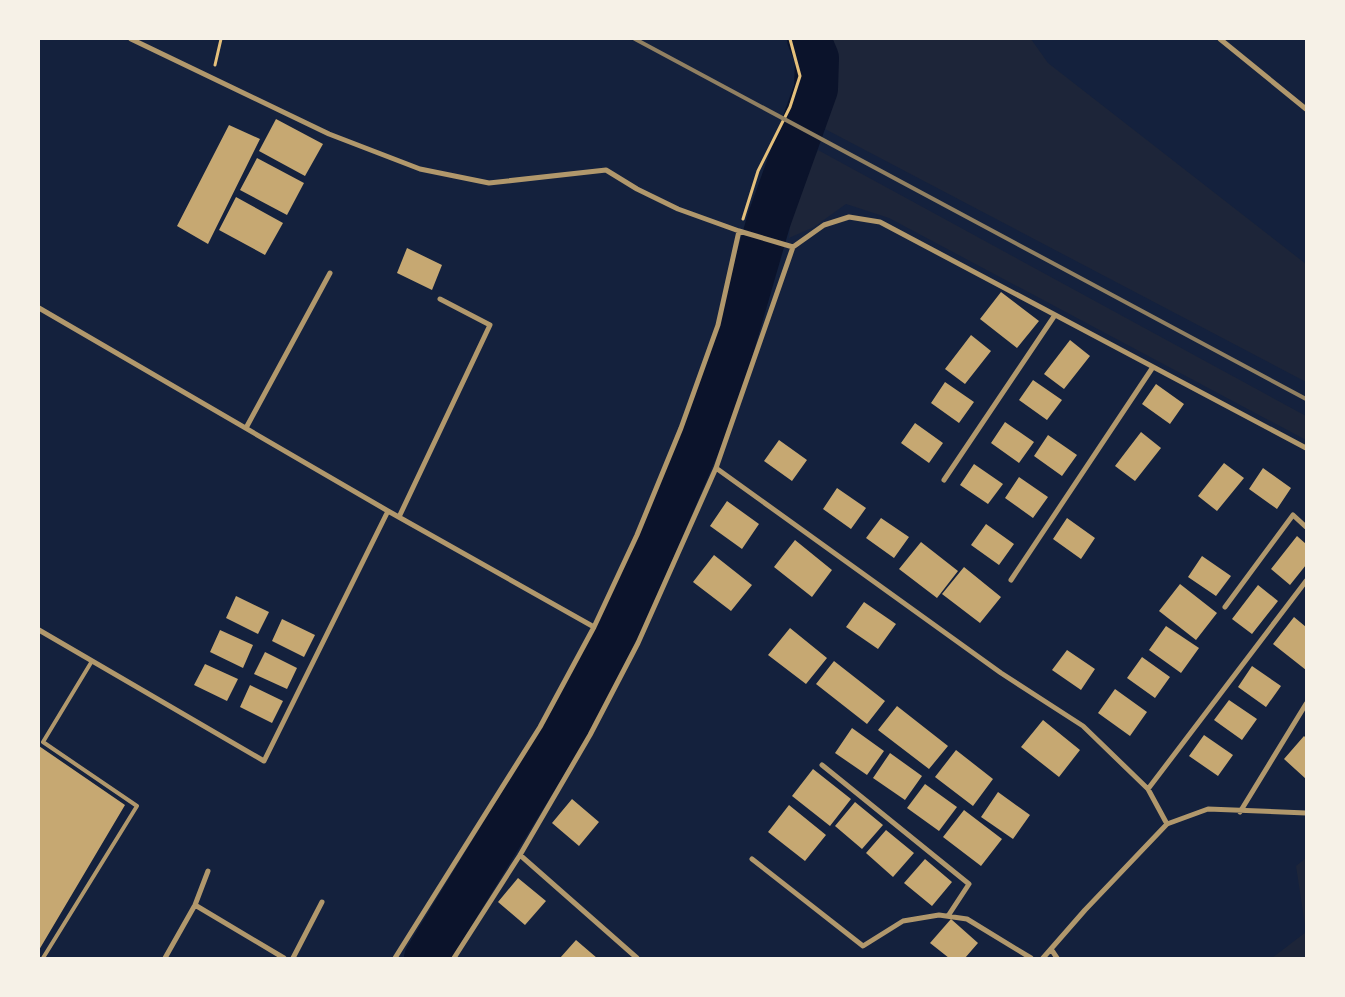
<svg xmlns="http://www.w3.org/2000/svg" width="1345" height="997" viewBox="0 0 1345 997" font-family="'PT Serif',serif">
<rect width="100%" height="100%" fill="#14213d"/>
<!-- green -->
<path fill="#1d2539" d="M827 39H1031L1048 63 1306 264V382L825 129 834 74Z
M818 150 1306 416V440L889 218 846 204 814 227 789 238 793 194Z
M1306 858V958H1272L1306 932 1296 866Z"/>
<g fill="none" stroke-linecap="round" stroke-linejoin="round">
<!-- river -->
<path stroke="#0b132b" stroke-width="44" d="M426 958 570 723 626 612 716 403 769 220 816 89 817 58 809 39"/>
</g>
<!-- building -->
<path fill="#c6a872" d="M276 119 323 144 305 176 259 151Z
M229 125 260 139 208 244 177 226Z
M257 158 304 183 287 215 240 190Z
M236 197 283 223 265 255 219 230Z
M407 248 442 265 432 290 397 273Z
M1001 292 1039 321 1017 348 980 319Z
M971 335 991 351 965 384 945 369Z
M1070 340 1090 356 1064 389 1044 374Z
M1033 380 1062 400 1047 420 1019 400Z
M945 382 974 402 959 423 931 403Z
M1156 384 1184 404 1170 424 1142 404Z
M1005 422 1034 442 1019 463 991 443Z
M915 423 943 443 929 463 901 443Z
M1141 432 1161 448 1135 481 1115 466Z
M1048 435 1077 455 1062 476 1034 456Z
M779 440 807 460 792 481 764 461Z
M1224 463 1244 478 1217 511 1198 496Z
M974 464 1003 484 988 504 960 485Z
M1263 468 1291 488 1277 509 1249 489Z
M1019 477 1048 497 1033 518 1005 498Z
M837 488 866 508 851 529 823 509Z
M727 501 759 524 742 549 710 526Z
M881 518 909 537 894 558 866 538Z
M1067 518 1095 538 1081 559 1053 539Z
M986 524 1014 544 999 565 971 545Z
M1297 536 1306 544V565L1290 585 1271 569Z
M795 540 832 570 812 597 774 567Z
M921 542 958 571 937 598 899 569Z
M714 555 752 585 731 611 693 582Z
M1202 556 1231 576 1216 596 1188 577Z
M964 567 1001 597 980 623 942 594Z
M1180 584 1217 613 1196 640 1159 611Z
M1258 585 1278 601 1252 634 1232 619Z
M236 596 269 612 258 634 226 618Z
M864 602 896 624 878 649 846 627Z
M1294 617 1306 627V670L1273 644Z
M282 619 315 635 304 657 272 641Z
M1166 626 1199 648 1181 673 1149 650Z
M790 628 827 658 806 684 768 655Z
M220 630 253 645 243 668 210 652Z
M1067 650 1095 669 1081 690 1052 670Z
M265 652 297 668 287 689 254 674Z
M1142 657 1170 677 1155 698 1127 678Z
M834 661 885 701 867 724 816 684Z
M205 664 238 679 227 701 194 685Z
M1252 666 1281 686 1266 707 1238 687Z
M250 685 283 701 272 723 240 707Z
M1115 689 1147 712 1130 736 1098 713Z
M1229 700 1257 719 1242 740 1214 720Z
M897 706 948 746 929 769 878 730Z
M1043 720 1080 750 1059 777 1021 747Z
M852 728 884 751 867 775 835 753Z
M1204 735 1233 755 1218 776 1189 756Z
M1304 736 1306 738V779L1284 759Z
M39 746 125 805 39 950Z
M956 750 993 779 973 806 935 777Z
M890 753 922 776 905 800 873 778Z
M813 769 851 799 830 826 792 796Z
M925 784 957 807 939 831 907 808Z
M998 792 1030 815 1013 839 981 817Z
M572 799 599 822 579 846 552 823Z
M855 802 883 825 862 849 835 826Z
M789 805 826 835 805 861 768 832Z
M964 810 1002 839 981 866 943 837Z
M886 830 914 853 893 877 866 853Z
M925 859 952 882 932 906 904 883Z
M518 878 546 901 525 925 498 902Z
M951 919 978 943 965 958H949L930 943Z
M576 940 597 958H560Z"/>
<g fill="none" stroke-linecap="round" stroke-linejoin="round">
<!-- path -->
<path stroke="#e5c07b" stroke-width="3" d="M215 65 221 39
M743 219 758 171 790 107 800 76 790 39"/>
<!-- service -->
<path stroke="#b1986c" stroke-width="4" d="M43 958 137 806 43 742 92 661"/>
<!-- minor -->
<path stroke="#b1986c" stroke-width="5" d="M131 39 329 134 420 169 489 183 606 170 637 189 678 209 739 231 793 247
M1220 39 1306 109
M39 308 388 511 594 627
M246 428 330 273
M716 468 1001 673 1083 726 1148 789 1167 824
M944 480 1055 315
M399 517 490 325 440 299
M1011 580 1153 367
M1225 607 1293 515 1306 527
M39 630 264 761 388 511
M822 765 969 884 948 916
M1148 789 1306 581
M1240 812 1306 704
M520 855 637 958
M752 859 863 946 903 921 939 915 967 919 1031 958
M195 905 284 958
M1051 949 1057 958
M165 958 195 905 208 871
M293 958 322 902
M395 958 540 727 594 627 637 535 681 428 718 325 739 231
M454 958 520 855 590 735 638 643 716 468 793 247 824 225 849 217 880 222 1306 448
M1043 958 1085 910 1167 824 1208 809 1306 813"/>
<!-- rail -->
<path stroke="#918062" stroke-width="4" d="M635 39 1306 399"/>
</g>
<!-- border -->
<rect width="1345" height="997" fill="none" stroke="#f6f1e7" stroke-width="80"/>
</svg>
